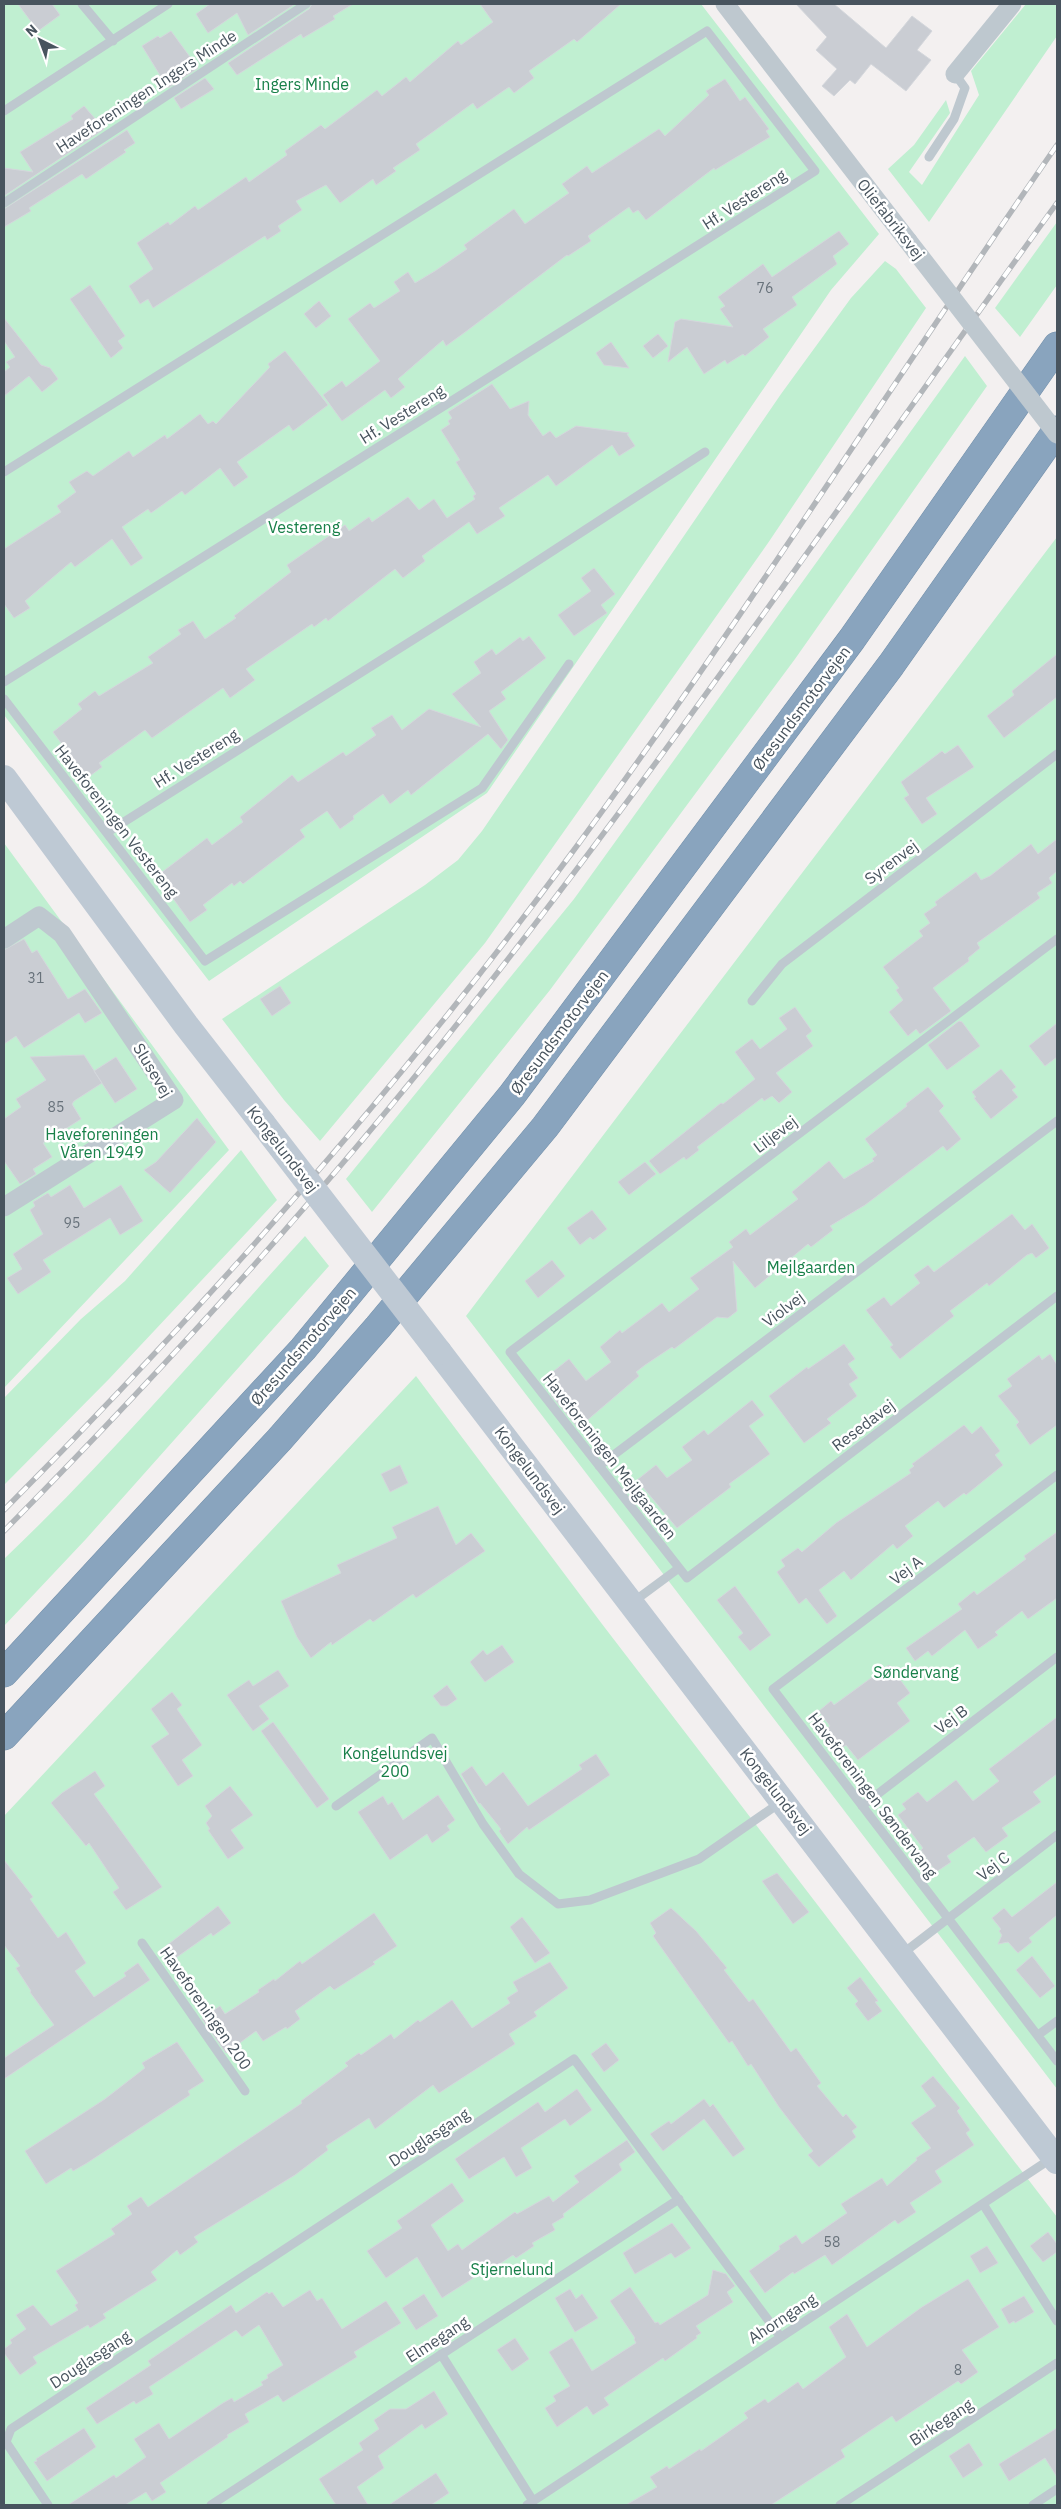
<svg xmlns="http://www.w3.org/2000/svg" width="1061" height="2509" viewBox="0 0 1061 2509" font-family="'IBM Plex Sans',sans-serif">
<rect width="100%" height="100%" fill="#f3f0f0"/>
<!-- green -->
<path fill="#c0efd1" d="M4 4H507L526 32 569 4H701L879 234 831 290 487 793 209 981 4 715Z
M1026 4H1057V36L929 222 888 169 914 145 946 100 950 113 909 172 922 185 979 95 971 71Z
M1057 222V285L1020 337 995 308Z
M885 261 896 269 926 308 768 543 485 943 320 1141 284 1100 222 1019 425 885 458 860 482 831 781 394 851 298Z
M965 356 987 386 795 659 550 990 372 1212 346 1179 574 899Z
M1057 537V2089L466 1316Z
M4 843 229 1150 4 1388Z
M241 1150 277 1200 109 1379 4 1485V1398L81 1319 125 1281Z
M305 1236 329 1266 86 1539 4 1626V1559C110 1458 206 1345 305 1236Z
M416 1376 602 1624 1057 2217V2505H4V1816Z"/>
<!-- building -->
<path fill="#cacdd3" stroke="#d4d7dc" d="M18 4H52L60 15 38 31Z
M210 4H295L248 35 237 13 208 33 196 14Z
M312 4H353L333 16 335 19 303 38 301 34 237 75 228 63 309 9Z
M480 4H621L577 42 574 39 529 71 534 78 514 93 509 87 477 109 473 103 416 144 420 150 393 168 396 171 376 185 373 179 340 203 326 185 296 201 302 210 278 226 281 231 267 240 265 236 153 308 148 299 140 304 129 286 153 269 137 243 168 222 170 225 195 206 198 210 246 177 249 182 287 155 285 151 321 125 325 129 377 90 382 96 406 77 410 82 458 41 461 45 493 22Z
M796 4H834L886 48 912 16 932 31 917 50 931 60 906 91 871 64 855 84 850 80 834 96 822 86 837 69 816 50 827 37Z
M171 31 198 68 168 88 142 46 158 36 160 38Z
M205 78 214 89 181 109 174 98Z
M725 79 740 101 745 97 769 129 766 131 770 137 715 170 714 168 646 220 638 210 633 213 629 207 588 236 591 241 568 256 567 255 468 330 446 346 443 340 398 379 405 387 391 398 385 390 342 421 323 395 342 381 346 387 380 361 348 319 370 303 374 308 400 291 394 282 408 272 415 283 435 271 467 249 464 245 514 209 525 224 569 193 562 184 587 166 592 173 659 129 665 136 709 95 706 91Z
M84 106 104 129 4 196V168L33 172 20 152 73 119 71 116Z
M127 130 135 143 124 150 126 152 86 179 82 174 29 208 31 211 4 227V209Z
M839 231 849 244 833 256 837 264 792 297 797 305 763 329 769 337 745 356 743 354 727 364 725 360 704 374 687 347 668 362 675 322 681 319 733 327 720 309 725 306 718 297 763 264 772 277Z
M90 285 125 336 118 341 123 348 111 358 70 299Z
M319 301 331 316 316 328 304 314Z
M4 318 41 365 50 368 58 379 42 392 29 376 4 396V372L10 367 6 362 15 357 4 341Z
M658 334 668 346 653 358 643 346Z
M611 342 629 368 604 365 596 353Z
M285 351 328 405 293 431 289 425 237 462 248 477 234 487 220 468 185 495 182 491 151 513 148 509 122 527 143 558 131 566 112 539 75 567 71 562 25 601 30 608 14 618 4 604V549L61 512 57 506 76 492 69 482 87 471 93 476 129 451 133 457 165 435 167 439 200 414 208 424 213 421 216 424 270 367 268 364Z
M492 384 510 409 529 401 528 415 543 436 550 431 556 438 576 426 629 433 627 434 635 446 619 456 612 445 556 486 548 475 499 508 505 516 477 534 469 522 422 556 425 561 403 578 395 569 328 621 326 618 314 627 312 624 246 669 255 680 230 698 223 688 152 738 145 730 99 763 102 767 87 778 53 732 82 709 78 704 95 691 99 696 153 663 148 657 181 634 178 630 193 621 205 639 236 618 234 616 291 572 287 565 345 525 349 531 369 517 372 522 408 497 419 510 434 499 447 518 475 499 473 496 476 494 456 462 460 460 441 430 450 424 448 421 452 418 448 412Z
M594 568 615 594 601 605 607 613 574 636 558 615 591 591 581 578Z
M529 636 546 658 501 692 506 699 489 711 508 740 501 749 488 734 411 795 408 790 390 804 383 794 353 816 354 819 340 829 327 811 300 830 305 837 243 884 240 881 234 886 232 883 203 905 207 910 190 922 157 876 207 838 212 845 243 822 240 817 292 775 298 782 343 752 346 756 376 735 371 728 392 715 402 730 429 709 481 727 452 694 481 673 474 662 492 649 496 655 520 637 523 641Z
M1057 654V697L1004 738 987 716 1014 695 1012 691Z
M958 745 974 767 926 798 937 814 922 824 904 798 909 795 901 782 942 751 945 754Z
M1057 839V871L1049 878 1052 883 1037 893 1040 898 977 943 980 948 968 958 969 961 933 988 951 1011 920 1034 916 1029 908 1036 889 1012 903 1000 896 990 899 988 883 967 923 936 919 931 930 923 924 914 937 905 935 902 976 872 981 880 990 876 1031 844 1038 854Z
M24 939 32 953 37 950 68 999 85 989 102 1013 85 1023 79 1013 24 1048 16 1036 4 1044V950Z
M280 986 291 1003 272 1016 260 999Z
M795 1007 812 1031 806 1036 813 1046 776 1073 792 1092 779 1103 772 1096 764 1101 762 1098 697 1147 699 1150 686 1160 684 1157 660 1174 649 1161 721 1103 723 1104 755 1079 735 1052 752 1039 760 1049 787 1029 779 1018Z
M959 1021 962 1022 980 1046 947 1070 928 1045Z
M1057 1023V1057L1045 1066 1029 1046Z
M84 1055 102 1083 74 1101 72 1104 81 1119 43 1143 52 1157 33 1169 36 1174 20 1184 4 1161V1119L21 1107 16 1099 46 1080 30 1057Z
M116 1057 137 1089 115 1103 94 1071Z
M1001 1069 1016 1087 1012 1090 1018 1097 991 1119 974 1098 976 1097 972 1092Z
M928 1087 944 1106 939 1111 961 1139 947 1151 943 1146 865 1205 830 1226 833 1230 811 1247 808 1244 755 1288 733 1261 737 1311 728 1318 717 1317 674 1349 672 1347 645 1365 636 1372 639 1376 578 1428 551 1395 559 1389 549 1375 569 1359 586 1381 611 1362 600 1347 620 1330 622 1333 662 1303 669 1312 699 1289 690 1278 733 1247 729 1242 746 1229 750 1235 798 1199 792 1192 829 1161 844 1179 874 1161 872 1159 877 1155 865 1139 907 1106 906 1104Z
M197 1118 216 1142 170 1193 144 1170 156 1162Z
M645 1162 656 1174 629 1195 618 1182Z
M70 1185 84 1208 121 1185 143 1221 120 1235 110 1218 43 1260 51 1272 18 1294 7 1278 22 1269 13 1254 43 1234 30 1210 35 1206 33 1202 48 1193 51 1197Z
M592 1210 607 1229 593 1240 590 1237 580 1245 567 1228Z
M1012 1214 1025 1230 1032 1224 1049 1248 1036 1258 1032 1253 1027 1255 989 1286 987 1283 950 1311 954 1316 900 1359 890 1347 893 1345 866 1310 884 1297 891 1306 920 1283 914 1275 928 1265 934 1272Z
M552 1260 565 1276 538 1298 525 1281Z
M844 1344 855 1359 848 1364 858 1378 849 1384 857 1396 827 1419 831 1423 804 1443 769 1396 807 1367 808 1369Z
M1050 1354 1057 1365V1425L1030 1445 1016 1425 1019 1422 998 1396 1012 1386 1007 1379 1039 1355 1042 1360Z
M752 1400 764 1415 749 1426 770 1454 729 1484 731 1487 677 1528 637 1480 656 1465 667 1478 692 1460 682 1447 704 1430 708 1435Z
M964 1425 972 1434 981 1426 1000 1451 995 1455 1003 1465 966 1495 964 1493 944 1508 938 1501 905 1526 913 1536 897 1549 893 1544 851 1580 844 1571 819 1590 837 1616 827 1624 806 1598 799 1604 777 1572 785 1566 781 1560 798 1548 802 1552 836 1523 911 1473 909 1470 914 1466 912 1464Z
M400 1465 408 1483 390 1492 381 1474Z
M438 1506 456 1545 471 1533 485 1551 416 1598 413 1594 373 1622 370 1619 332 1645 331 1642 311 1658 297 1637 281 1601 341 1573 337 1565 397 1538 392 1527Z
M1057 1532V1598L1028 1619 1022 1611 995 1632 998 1635 978 1649 965 1630 932 1656 928 1651 915 1661 906 1648 962 1609 958 1604 974 1591 977 1595 1026 1559 1024 1556Z
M735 1586 771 1635 750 1651 738 1637 743 1633 717 1600Z
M502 1645 514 1662 485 1682 470 1662 483 1650 487 1655Z
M889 1665 910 1693 897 1703 910 1721 858 1760 846 1745 840 1749 825 1730 830 1726 819 1711 831 1701 834 1705Z
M278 1670 289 1686 259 1706 269 1719 253 1731 227 1695 249 1680 253 1686Z
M447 1685 457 1699 447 1706H441L433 1696Z
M172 1692 182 1705 177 1709 202 1745 182 1760 193 1776 178 1786 151 1746 169 1734 151 1709Z
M1057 1717V1774L1033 1792 1041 1802 1002 1828 1008 1836 986 1852 974 1837 947 1856 951 1862 936 1872 921 1850 923 1848 898 1815 906 1809 902 1804 918 1792 927 1802 956 1780 973 1801 999 1781 989 1769Z
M273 1722 329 1799 317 1808 261 1731Z
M596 1754 610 1775 529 1830 527 1827 508 1844 499 1831 501 1829 480 1803 479 1804 461 1774 472 1766 486 1786 503 1772 528 1806 582 1769 579 1765Z
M95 1771 105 1786 94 1794 162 1887 126 1910 113 1892 119 1888 89 1843 86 1846 51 1803 62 1793Z
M230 1786 253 1815 231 1830 244 1848 228 1859 208 1830 210 1829 206 1823 212 1816 205 1806Z
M438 1795 455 1820 447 1826 450 1830 432 1843 427 1834 390 1860 358 1812 383 1796 388 1805 392 1802 403 1820Z
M4 1860 33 1897 30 1899 58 1938 66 1932 86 1963 75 1971 94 1997 126 1976 124 1973 138 1963 150 1980 4 2079V2058L54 2025 30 1992 31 1991 16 1968 20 1966 4 1945Z
M777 1873 809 1912 793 1924 762 1881Z
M1057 1882V1915L1029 1938 1032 1942 1018 1953 1008 1942 998 1944 1002 1935 999 1931 1001 1929 992 1918 1004 1908 1012 1917Z
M218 1906 231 1923 213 1936 211 1933 170 1962 161 1950Z
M671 1908 696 1931 727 1968 724 1970 749 2002 753 1999 791 2052 796 2048 821 2083 817 2086 843 2117 846 2114 857 2127 852 2131 856 2137 819 2167 808 2155 813 2151 779 2107 751 2064 748 2066 732 2041 729 2043 653 1936 656 1933 650 1923Z
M374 1913 397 1946 373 1962 375 1964 334 1990 330 1986 295 2011 300 2019 287 2029 286 2027 263 2041 256 2031 226 2053 202 2019 220 2006 225 2014 259 1992 258 1990 274 1979 275 1981 300 1961 302 1964Z
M522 1917 550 1953 535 1963 510 1927Z
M1032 1956 1055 1986 1040 1998 1016 1970Z
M550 1962 568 1988 534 2012 537 2016 509 2034 515 2044 439 2093 433 2085 375 2129 369 2118 326 2146 328 2150 295 2175 194 2237 198 2242 180 2255 177 2250 151 2272 157 2280 103 2314 106 2318 90 2328 88 2325 33 2357 37 2363 20 2375 4 2353V2349L12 2343 10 2340 26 2329 16 2315 33 2305 51 2326 78 2310 75 2305 78 2303 56 2271 115 2234 111 2229 132 2214 127 2206 141 2197 148 2207 302 2103 301 2101 348 2066 345 2063 359 2053 361 2055 391 2034 394 2039 418 2020 420 2022 452 2000 472 2028 510 2003 507 1998 518 1991 513 1982Z
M860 1977 878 2001 875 2002 882 2011 868 2021 855 2004 858 2001 847 1988Z
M177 2042 204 2081 188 2091 190 2095 87 2163 73 2171 71 2168 46 2184 25 2151 105 2099 145 2068 142 2063Z
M606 2043 619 2060 604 2072 591 2054Z
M933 2076 960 2108 957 2111 970 2130 966 2133 974 2145 935 2171 942 2182 910 2203 916 2212 898 2224 895 2220 832 2265 825 2255 794 2274 793 2272 765 2293 749 2271 780 2249 779 2246 796 2235 802 2244 847 2213 841 2204 882 2178 887 2186 917 2160 916 2158 931 2148 911 2123 936 2106 921 2086Z
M577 2089 592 2110 570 2126 565 2119 521 2148 532 2168 516 2177 504 2157 469 2179 455 2159 538 2102 545 2112Z
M704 2099 710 2107 713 2104 745 2149 733 2157 704 2119 663 2151 650 2134 669 2121 671 2124Z
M627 2140 635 2152 619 2164 622 2170 563 2214 564 2217 552 2224 555 2230 532 2243 534 2246 516 2258 513 2255 480 2277 478 2275 442 2298 417 2257 386 2278 367 2251 402 2228 397 2221 452 2183 464 2201 431 2225 448 2251 458 2244 462 2250 515 2212 517 2214 549 2196 553 2202 579 2182 574 2176Z
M672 2223 691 2248 675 2258 671 2253 635 2274 623 2253Z
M1048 2232 1057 2244V2252L1043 2262 1030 2246Z
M987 2246 998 2263 980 2273 970 2256Z
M713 2270 726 2274 735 2286 727 2292 733 2302 696 2326 701 2333 696 2336 697 2338 665 2361 663 2358 604 2398 609 2405 593 2415 587 2406 557 2427 545 2408 556 2401 553 2396 570 2386 549 2352 572 2338 592 2371 636 2343 634 2339 635 2338 610 2301 630 2287 655 2323 658 2322 660 2325 708 2295Z
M968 2279 999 2327 962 2350 978 2372 961 2384 958 2381 896 2422 892 2416 841 2450 845 2457 771 2505H626L657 2487 650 2477 667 2466 669 2469 700 2449 701 2451 748 2418 744 2413 765 2399 768 2403 798 2382 803 2389 846 2357 829 2327 847 2314 867 2347 922 2307Z
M570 2289 576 2299 582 2294 598 2318 575 2332 555 2298Z
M310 2290 317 2301 322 2298 342 2329 386 2301 401 2323 354 2352 357 2357 283 2402 278 2395 245 2414 249 2422 227 2435 228 2437 160 2483 166 2492 152 2501 146 2492 125 2505H68L114 2475 116 2478 146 2457 134 2439 159 2423 169 2439 223 2403 232 2398 234 2402 263 2385 261 2382 268 2378 267 2375 283 2365 259 2325 242 2337 236 2330 149 2387 153 2394 136 2404 134 2401 97 2424 86 2408 151 2365 148 2361 231 2305 236 2313 267 2292 269 2294 272 2292 283 2307Z
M424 2294 438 2316 416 2330 402 2308Z
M1024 2296 1034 2312 1015 2323 1014 2321 1009 2324 1001 2309Z
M515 2338 529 2359 512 2371 497 2350Z
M434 2391 448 2414 425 2429 422 2424 378 2456 384 2468 357 2487 368 2505H336L319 2479 363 2450 359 2443 379 2429 374 2420 390 2409H406Z
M84 2428 96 2447 47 2481 34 2462 37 2461 36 2459Z
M1057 2428V2477L1045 2458 1009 2481 999 2464Z
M969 2443 983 2465 963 2478 949 2456Z
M436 2473 449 2493 431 2505H389Z"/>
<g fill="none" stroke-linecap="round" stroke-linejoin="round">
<!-- highway casing -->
<g stroke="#7490aa" stroke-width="29">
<path id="highway" d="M4 1673 303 1349 512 1095 852 639 1057 346
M4 1736 279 1440 378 1327 545 1127 891 665 1057 430"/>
</g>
<!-- lane -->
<path stroke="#bec8cf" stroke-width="9" d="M82 4 113 41
M4 111 168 4
M929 157 954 119 965 88 955 74
M4 203 306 4
M4 472 707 31 815 171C546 343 274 512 4 682
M4 699 205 961 482 788 569 664
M108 832 508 580 705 452
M1057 939 510 1352 687 1578 1057 1296
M752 1001 782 964 1057 754
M599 1466 1057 1121
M1057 1475 773 1689 1057 2061
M633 1602 679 1568
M336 1806 432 1738 483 1824 519 1874 558 1904 590 1900 699 1859 781 1802
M862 1806 1057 1657
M142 1943 245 2091
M902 1954 1057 1835
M1038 2035 1057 2021
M983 2204 1057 2321
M441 2354 533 2501
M48 2505 6 2442 11 2429 574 2059 780 2336
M211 2505 679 2199
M527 2505 1052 2158
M840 2505 1057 2363
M1033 2505 1057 2489"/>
<!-- street -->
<path stroke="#bec8cf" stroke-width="19" d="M725 4 908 241
M955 74 1012 4
M4 939 39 916 62 934 174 1100 4 1207"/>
<!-- secondary -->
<path stroke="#bec9d4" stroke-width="26" d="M4 778 186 1025 263 1124
M439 1352 1057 2161"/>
<!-- highway -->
<use href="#highway" stroke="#89a4be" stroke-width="28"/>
<!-- rail casing -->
<g stroke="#b2b6ba" stroke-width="5.5">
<path id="rail" d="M4 1510C208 1305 399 1087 571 854 741 623 894 380 1057 145
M4 1531C168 1365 325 1192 469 1009 675 748 862 472 1057 203"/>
</g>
<!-- rail -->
<use href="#rail" stroke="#fff" stroke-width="4" stroke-dasharray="11" stroke-linecap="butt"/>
<!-- street-bridge -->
<path stroke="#bec8cf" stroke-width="19" d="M908 241 1057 434"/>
<!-- secondary-bridge -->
<path stroke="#bec9d4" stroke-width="26" d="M263 1124 439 1352"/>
</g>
<g text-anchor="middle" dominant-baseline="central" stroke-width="5" stroke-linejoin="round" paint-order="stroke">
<!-- number labels -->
<g font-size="14" fill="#68727b">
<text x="765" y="288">76</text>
<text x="36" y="978">31</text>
<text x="56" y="1107">85</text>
<text x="72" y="1223">95</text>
<text x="832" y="2242">58</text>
<text x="958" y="2370">8</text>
</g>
<!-- park labels -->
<g font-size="16" fill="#188049" stroke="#fff">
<text x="302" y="84">Ingers Minde</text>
<text x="304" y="527">Vestereng</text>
<text x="102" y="1134">Haveforeningen<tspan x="102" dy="18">Våren 1949</tspan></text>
<text x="811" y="1267">Mejlgaarden</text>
<text x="916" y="1672">Søndervang</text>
<text x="395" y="1753">Kongelundsvej<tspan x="395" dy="18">200</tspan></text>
<text x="512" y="2269">Stjernelund</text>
</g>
<!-- street labels -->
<g font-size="16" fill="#48545e" stroke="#fff">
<text transform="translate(146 91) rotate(-33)">Haveforeningen Ingers Minde</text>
<text transform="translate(744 199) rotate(-33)">Hf. Vestereng</text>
<text transform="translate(891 219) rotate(52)">Oliefabriksvej</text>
<text transform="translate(402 414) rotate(-32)">Hf. Vestereng</text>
<text transform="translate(801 708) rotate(-53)">Øresundsmotorvejen</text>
<text transform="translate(196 758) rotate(-32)">Hf. Vestereng</text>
<text transform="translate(117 821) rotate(52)">Haveforeningen Vestereng</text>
<text transform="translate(891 862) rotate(-37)">Syrenvej</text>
<text transform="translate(559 1032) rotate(-53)">Øresundsmotorvejen</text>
<text transform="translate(153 1070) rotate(59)">Slusevej</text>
<text transform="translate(775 1134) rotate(-37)">Liljevej</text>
<text transform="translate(283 1149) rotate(52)">Kongelundsvej</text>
<text transform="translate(783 1309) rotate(-37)">Violvej</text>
<text transform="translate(303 1346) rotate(-49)">Øresundsmotorvejen</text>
<text transform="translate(863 1425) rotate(-37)">Resedavej</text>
<text transform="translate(610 1456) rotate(52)">Haveforeningen Mejlgaarden</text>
<text transform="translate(530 1470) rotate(53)">Kongelundsvej</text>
<text transform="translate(906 1570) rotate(-37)">Vej A</text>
<text transform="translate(951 1719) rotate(-37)">Vej B</text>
<text transform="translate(776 1791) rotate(52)">Kongelundsvej</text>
<text transform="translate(873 1795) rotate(53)">Haveforeningen Søndervang</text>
<text transform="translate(993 1866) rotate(-38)">Vej C</text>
<text transform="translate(206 2008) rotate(55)">Haveforeningen 200</text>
<text transform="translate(429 2137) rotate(-33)">Douglasgang</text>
<text transform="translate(782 2318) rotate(-33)">Ahorngang</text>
<text transform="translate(437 2339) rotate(-33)">Elmegang</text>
<text transform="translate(90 2359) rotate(-33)">Douglasgang</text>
<text transform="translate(941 2422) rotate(-33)">Birkegang</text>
</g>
</g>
<!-- border -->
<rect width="1061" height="2509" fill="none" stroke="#48545e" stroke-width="10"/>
<!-- north arrow -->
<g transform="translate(40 40) rotate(318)" stroke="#ffffff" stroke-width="4" paint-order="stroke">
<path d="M0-4L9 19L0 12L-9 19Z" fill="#48545e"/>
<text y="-8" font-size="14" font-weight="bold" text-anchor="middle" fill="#48545e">N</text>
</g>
</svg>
